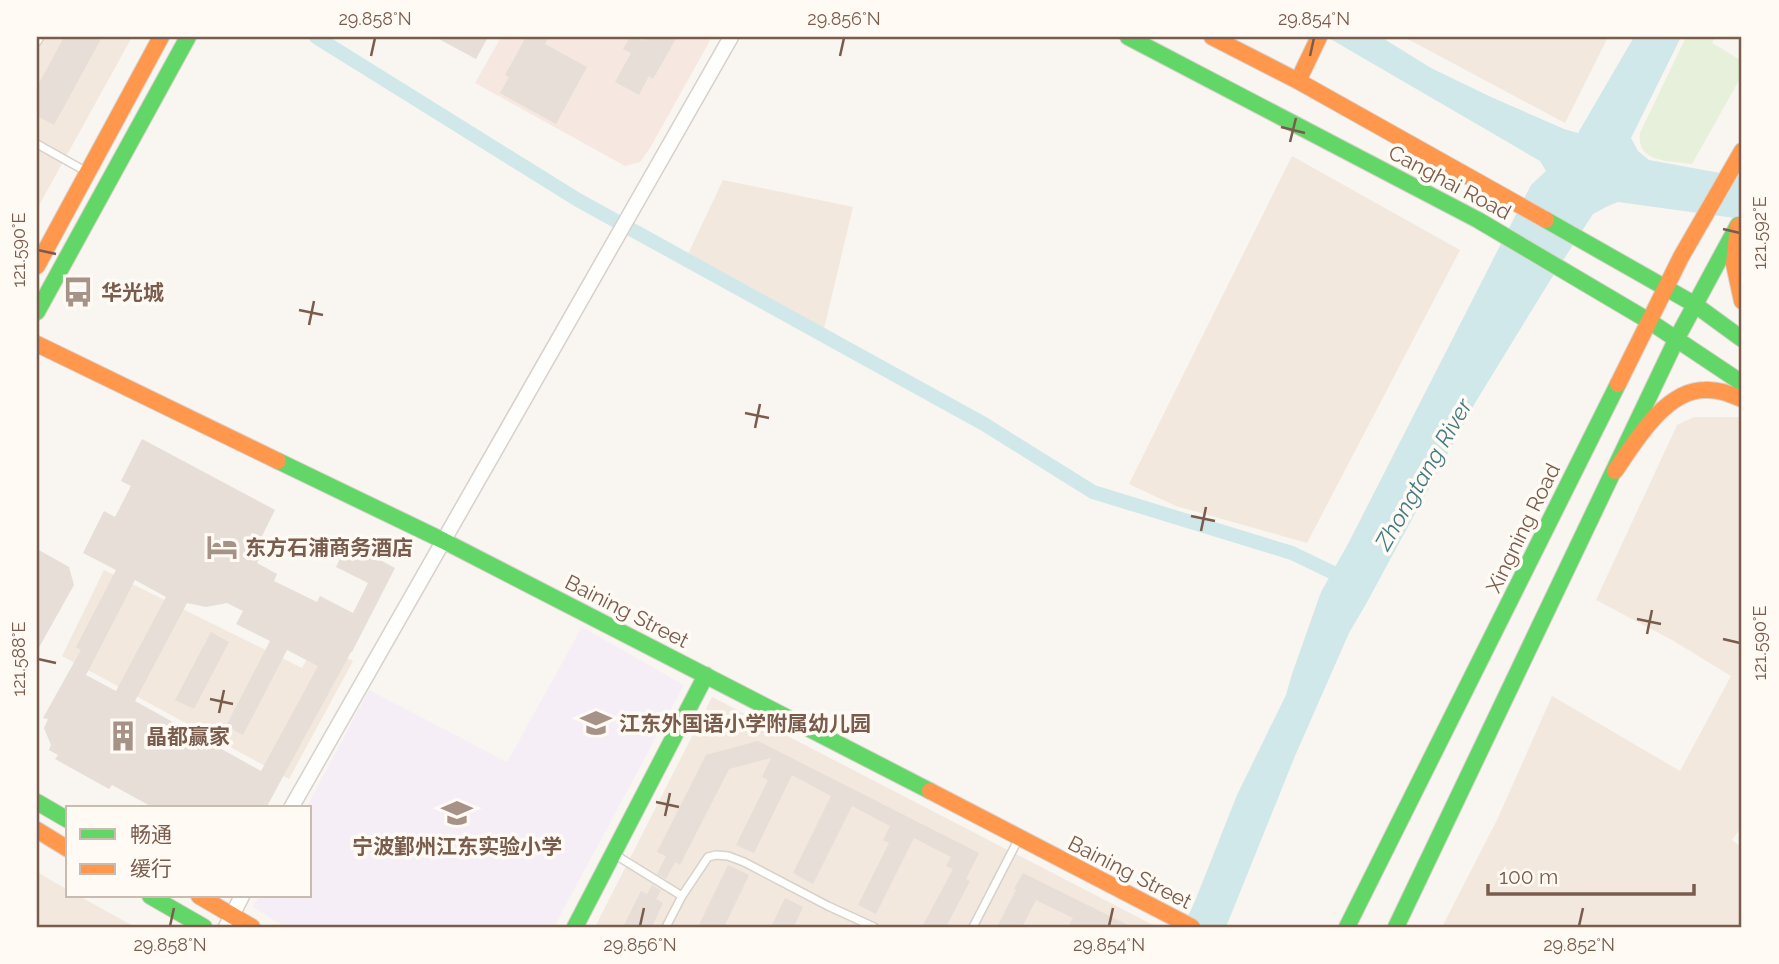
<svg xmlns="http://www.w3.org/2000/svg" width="1779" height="964" viewBox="0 0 1779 964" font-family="Raleway,'Noto Sans SC',sans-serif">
<rect width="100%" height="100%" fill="#f9f5f0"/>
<!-- residential -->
<path fill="#f2e8de" d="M37 37H132L37 209Z
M1404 37H1608L1565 123Z
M1292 156 1460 250 1307 543 1176 506 1129 484Z
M723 180 853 207 823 333 688 254Z
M1694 417H1738L1742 420V826L1732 840 1742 848V927H1442L1498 818 1552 696 1680 771 1731 676 1672 640 1596 600 1677 425Z
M104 570 302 668 316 643 353 661 289 779 62 656Z
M712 697 1157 927H595Z
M37 872 68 890V896H79L135 927H37Z"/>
<!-- commercial -->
<path fill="#f6e8e1" d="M501 37H712L650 148 640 162 625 166 475 83Z"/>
<!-- education -->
<path fill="#f6eef6" d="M582 627 684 685 554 927H285L253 907 259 896H310V808H306L369 690 507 762Z"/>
<!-- green -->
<path fill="#e7f0db" d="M1686 37H1715L1712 43 1742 61V75L1692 164C1670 161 1636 163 1640 133Z"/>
<!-- water -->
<path fill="#d0e8ea" d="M1327 37H1381L1431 68 1491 97 1564 129 1578 133 1634 37H1681L1631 138 1638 151 1649 160 1742 177V219L1618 202 1608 206 1593 214 1551 279 1475 403 1366 604 1349 633 1295 756 1226 927H1183L1195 901 1237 795 1286 695 1292 674 1321 592 1349 542 1531 185 1546 171 1540 161Z"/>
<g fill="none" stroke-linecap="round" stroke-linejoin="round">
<!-- canal -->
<path stroke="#d0e8ea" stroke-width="14" d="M316 37 578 200 984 424 1093 492 1292 553 1348 580"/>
</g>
<!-- building -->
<path fill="#e6ded7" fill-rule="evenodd" d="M64 37H102L54 125 37 116V87Z
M435 37H488L476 59Z
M526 37H549L545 44 587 67 556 124 500 93 509 77 505 75Z
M630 37H636L643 41 646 37H677L653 79 649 76 639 95 615 82 631 53 623 49Z
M142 439 275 510 262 536 269 540 257 563 277 574 274 581 317 602 320 596 353 613 368 583 336 567 350 538 383 555 380 560 395 568 352 652H351L266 808H154L112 785 109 789 55 759 58 755 49 750 51 745 44 728 48 719 43 718 81 650 76 647 116 570 83 553 104 511 115 517 131 486 121 481ZM135 580 166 597 116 691 86 675ZM187 603 206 607 227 603 243 611 236 624 270 641 226 726 243 735 287 650 318 666 261 771 135 701Z
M37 549 69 567 74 585 37 651Z
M211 632 229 642 194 709 175 700Z
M758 741 979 853 966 879 970 881 946 927H922L953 869 946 866 951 857 914 838 876 914 858 905 889 843 883 840 890 826 852 806 813 884 793 873 831 796 792 775 754 853 736 845 768 780 762 777 771 758 729 769 680 865 675 862 666 879 657 874 666 856 657 852 706 755Z
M728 865 749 875 724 927H698Z
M1023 873 1132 927H1068L1073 918 1036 900 1022 927H997L1016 890 1014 889Z
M652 885 661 890 656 899 663 903 652 927H623L641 891 647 894Z
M785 898 803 907 794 927H771Z"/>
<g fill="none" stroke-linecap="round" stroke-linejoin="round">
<!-- lane casing -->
<g stroke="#d7d1cb" stroke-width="10">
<path id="lane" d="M37 42 40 37
M37 144 87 172
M614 854 682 896
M666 927 682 896 708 857 716 855 728 856 744 862 828 906 874 927
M973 927 1019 838"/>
</g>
<!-- street casing -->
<g stroke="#d7d1cb" stroke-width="17">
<path id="street" d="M291 808 731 37
M226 927 242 896"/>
</g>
<!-- fast casing -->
<g stroke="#d9d2cb" stroke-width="18">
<path id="fast" d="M1128 37 1478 220 1649 321 1742 383
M1546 220 1694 304 1742 339
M37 312 188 37
M278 461 444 541 930 791
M37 802 68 820
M150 896 204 927
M575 927 706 675
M1347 927 1618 384
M1396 927 1677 338 1738 225"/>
</g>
<!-- slow casing -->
<g stroke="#d9d2cb" stroke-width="18">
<path id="slow" d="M1212 37 1298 81 1546 220
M1298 81 1319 37
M1738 226 1734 264 1742 301
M37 266 161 37
M37 344 278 461
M1618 384 1681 257 1742 151
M1615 471C1635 442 1665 390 1705 390 1718 389 1730 394 1742 399
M930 791 1192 927
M37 830 68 849
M199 896 252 927"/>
</g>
<!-- lane -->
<use href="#lane" stroke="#fefefd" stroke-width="7"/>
<!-- street -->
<use href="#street" stroke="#fefefd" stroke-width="14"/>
<!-- fast -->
<use href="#fast" stroke="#63d668" stroke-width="16"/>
<!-- slow -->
<use href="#slow" stroke="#ff974d" stroke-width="16"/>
</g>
<!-- ticks -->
<path fill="none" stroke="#7a5c4d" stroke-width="2.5" d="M371 56 375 38M840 56 844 38M1310 56 1314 38M1281 127 1305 133M1290 142 1296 118M1723 229 1740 233M38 250 56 254M299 310 323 315M309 325 314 301M745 413 769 418M755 428 760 404M1191 516 1215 521M1201 531 1206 507M1637 619 1661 624M1647 634 1652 610M1723 639 1740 643M38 659 56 663M210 699 233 704M219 713 224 690M656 802 679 807M665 816 670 793M170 926 174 908M640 926 644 908M1109 926 1113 908M1579 926 1583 908"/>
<!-- icons -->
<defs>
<g id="bus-bare" transform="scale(2.415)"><path d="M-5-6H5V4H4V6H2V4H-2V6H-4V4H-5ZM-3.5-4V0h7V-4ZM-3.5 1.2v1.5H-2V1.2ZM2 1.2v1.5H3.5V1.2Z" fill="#a69286" stroke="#fffaf3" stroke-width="2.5" paint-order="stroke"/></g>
<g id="hotel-bare" transform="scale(2.415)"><path d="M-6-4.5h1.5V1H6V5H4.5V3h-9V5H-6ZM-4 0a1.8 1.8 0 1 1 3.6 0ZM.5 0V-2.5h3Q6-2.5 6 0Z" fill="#a69286" stroke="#fffaf3" stroke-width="2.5" paint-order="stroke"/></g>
<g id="school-bare" transform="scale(2.415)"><path d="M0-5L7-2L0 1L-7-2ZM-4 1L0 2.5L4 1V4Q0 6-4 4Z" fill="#a69286" stroke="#fffaf3" stroke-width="2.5" paint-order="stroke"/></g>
<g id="building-bare" transform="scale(2.415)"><path d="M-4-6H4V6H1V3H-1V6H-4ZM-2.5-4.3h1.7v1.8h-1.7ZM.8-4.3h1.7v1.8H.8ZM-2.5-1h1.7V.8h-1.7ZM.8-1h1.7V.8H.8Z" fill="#a69286" stroke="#fffaf3" stroke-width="2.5" paint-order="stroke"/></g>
</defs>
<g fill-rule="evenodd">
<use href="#bus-bare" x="78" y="292"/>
<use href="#hotel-bare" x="222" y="547"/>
<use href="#school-bare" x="596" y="723"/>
<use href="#building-bare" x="123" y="736"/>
<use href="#school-bare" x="457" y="813"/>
</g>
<g text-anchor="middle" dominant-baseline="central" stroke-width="7" stroke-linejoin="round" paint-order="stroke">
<!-- street labels -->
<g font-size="21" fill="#7a5c4d" stroke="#fffaf3">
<text transform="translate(1450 182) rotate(28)">Canghai Road</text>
<text transform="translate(1523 528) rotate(-64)">Xingning Road</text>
<text transform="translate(627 611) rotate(27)">Baining Street</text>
<text transform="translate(1130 872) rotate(27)">Baining Street</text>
</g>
<!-- poi labels -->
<g font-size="21" font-weight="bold" fill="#7a5c4d" stroke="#fffaf3" text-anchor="start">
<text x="101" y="292">华光城</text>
<text x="245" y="547">东方石浦商务酒店</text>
<text x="619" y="723">江东外国语小学附属幼儿园</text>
<text x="146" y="736">晶都赢家</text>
<text x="457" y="846" text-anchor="middle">宁波鄞州江东实验小学</text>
</g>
<!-- water labels -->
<g font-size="23" font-style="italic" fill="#437c86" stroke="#fffaf3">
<text transform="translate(1423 474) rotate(-60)">Zhongtang River</text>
</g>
</g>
<!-- border -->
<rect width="1779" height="964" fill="none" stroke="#fffaf3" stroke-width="77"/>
<!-- legend -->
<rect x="66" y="806" width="245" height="91" fill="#fffaf3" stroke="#cabbb1" stroke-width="2"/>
<rect x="80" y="829" width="35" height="10" fill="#63d668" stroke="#cabbb1" stroke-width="2"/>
<text x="130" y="842" font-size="21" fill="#7a5c4d">畅通</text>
<rect x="80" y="864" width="35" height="10" fill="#ff974d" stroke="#cabbb1" stroke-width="2"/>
<text x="130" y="876" font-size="21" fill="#7a5c4d">缓行</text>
<!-- scale -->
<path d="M1488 884v10h206v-10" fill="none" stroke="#7a5c4d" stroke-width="3.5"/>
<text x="1499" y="884" font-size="21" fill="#7a5c4d" stroke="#fffaf3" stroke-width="5" paint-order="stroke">100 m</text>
<rect x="38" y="38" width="1702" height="888" fill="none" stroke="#7a5c4d" stroke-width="2.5"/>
<g font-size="18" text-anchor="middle" fill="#7a5c4d">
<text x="375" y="25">29.858°N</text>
<text x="844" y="25">29.856°N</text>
<text x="1314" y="25">29.854°N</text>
<text transform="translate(1760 233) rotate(-90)" y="6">121.592°E</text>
<text transform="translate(19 250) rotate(-90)" y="6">121.590°E</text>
<text transform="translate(1760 643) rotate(-90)" y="6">121.590°E</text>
<text transform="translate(19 659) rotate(-90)" y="6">121.588°E</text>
<text x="170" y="951">29.858°N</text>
<text x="640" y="951">29.856°N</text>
<text x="1109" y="951">29.854°N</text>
<text x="1579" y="951">29.852°N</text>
</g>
</svg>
